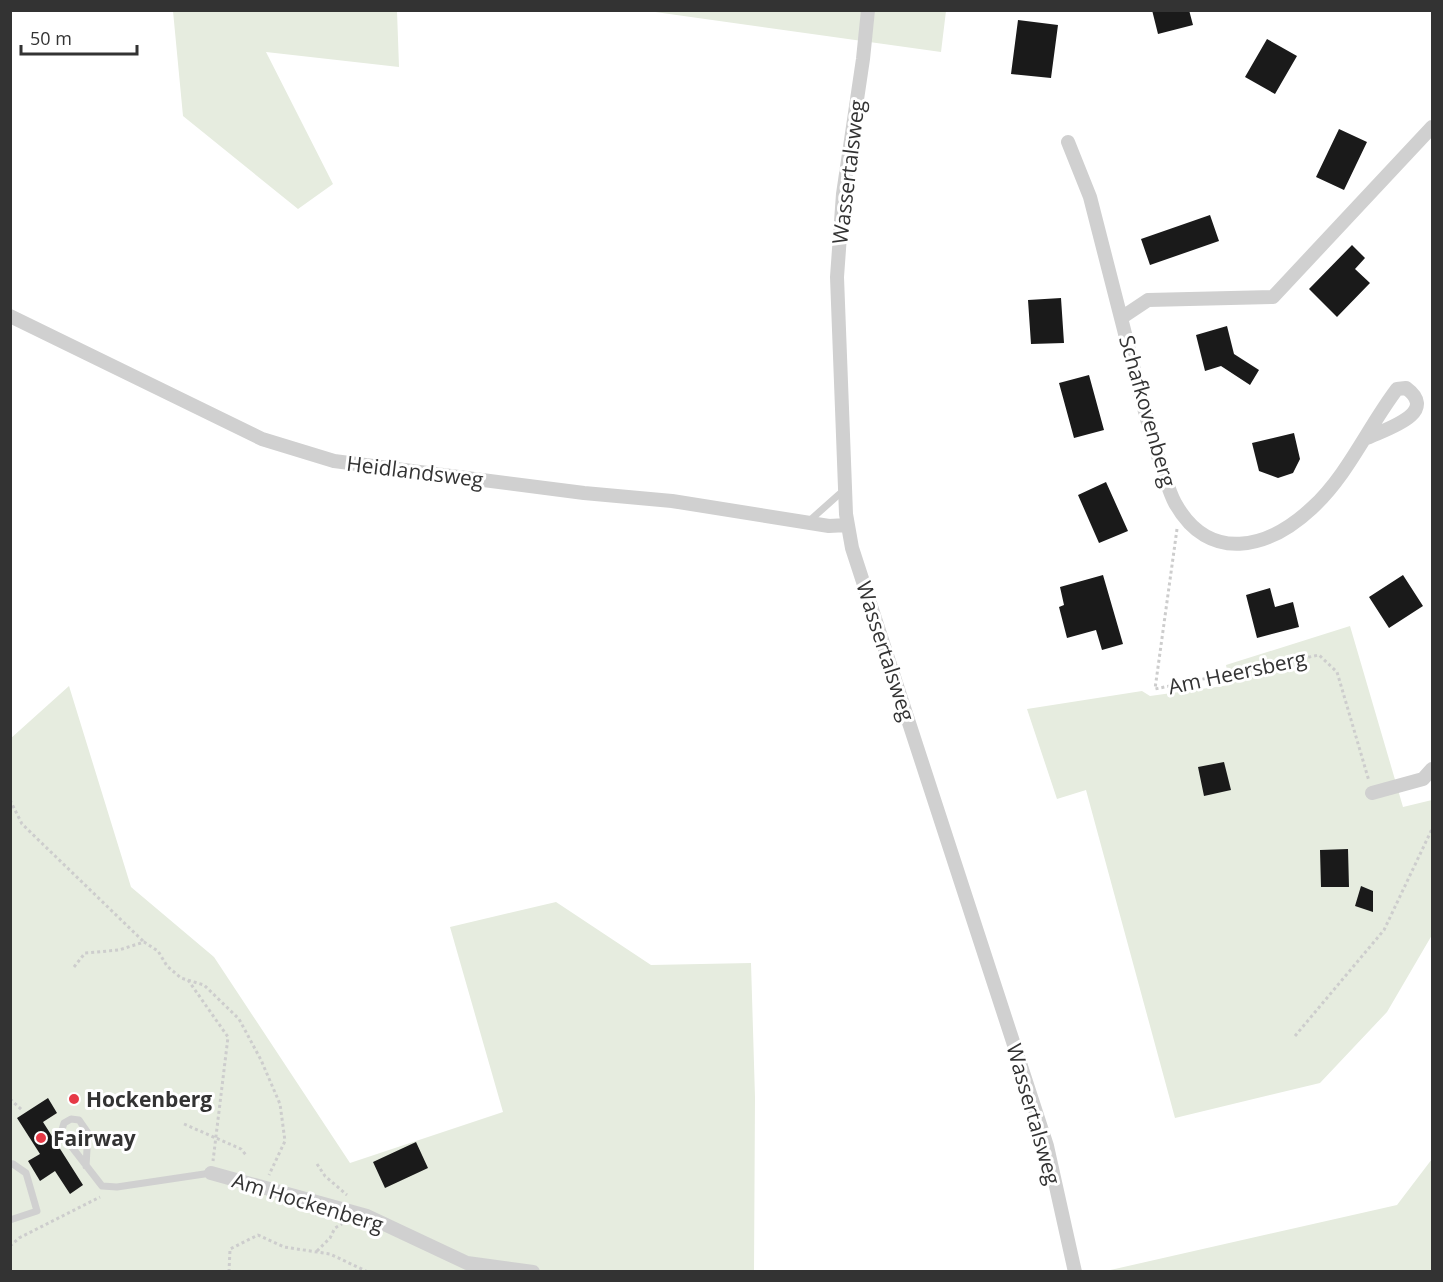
<svg xmlns="http://www.w3.org/2000/svg" width="1443" height="1282" viewBox="0 0 1443 1282" font-family="'Open Sans',sans-serif">
<rect width="100%" height="100%" fill="#fff"/>
<!-- green -->
<path fill="#e6ecdf" d="M173 11H397L399 67 266 52 333 184 298 209 183 116Z
M648 11H946L941 52Z
M1350 626 1403 807 1432 800V935L1387 1012 1320 1083 1175 1118 1086 790 1057 799 1027 709 1142 691 1150 696 1230 685 1226 665Z
M69 686 131 887 214 957 350 1163 503 1112 450 927 556 902 651 965 751 963 755 1097 754 1271H11L10 739Z
M1432 1159V1271H1106L1397 1205Z"/>
<!-- building -->
<path fill="#1a1a1a" d="M1152 10H1189L1193 25 1158 34Z
M1018 20 1058 25 1051 78 1011 74Z
M1267 39 1297 56 1275 94 1245 77Z
M1339 129 1367 142 1344 190 1316 177Z
M1210 215 1219 241 1150 265 1141 239Z
M1352 245 1365 258 1355 269 1370 283 1337 317 1309 289Z
M1061 298 1064 343 1031 344 1028 300Z
M1227 326 1234 354 1259 370 1250 385 1221 366 1205 371 1196 335Z
M1089 375 1104 430 1074 438 1059 383Z
M1294 433 1300 459 1293 473 1278 478 1259 471 1252 443Z
M1106 482 1128 531 1099 543 1078 495Z
M1103 575 1123 644 1102 650 1096 630 1067 638 1059 607 1064 605 1060 587Z
M1403 575 1423 606 1389 628 1369 597Z
M1270 588 1275 607 1293 602 1299 627 1257 638 1246 595Z
M1224 762 1231 790 1204 796 1198 767Z
M1348 849 1349 887H1321L1320 850Z
M1361 886 1373 891V912L1355 906Z
M48 1098 57 1113 43 1122 83 1185 70 1194 55 1171 40 1181 28 1161 40 1154 17 1118Z
M416 1142 428 1168 385 1188 373 1162Z"/>
<g fill="none" stroke-linecap="round" stroke-linejoin="round">
<!-- path -->
<path stroke="#cdcdcd" stroke-width="3" stroke-dasharray="3 3" stroke-linecap="butt" d="M1177 529 1155 689 1319 655 1337 672 1369 781
M10 800 22 824 144 942
M74 967 85 953 119 950 144 942 158 951 167 966 181 978 204 985 239 1019 261 1060 280 1104 285 1141 269 1175
M188 980 228 1037 213 1161
M1295 1036 1384 930 1432 829
M10 1099 23 1111
M184 1124 241 1149 246 1155
M317 1164 325 1176 347 1195
M10 1246 19 1238 100 1197
M317 1251 330 1238 335 1228 342 1224
M229 1272 230 1249 258 1235 284 1247 330 1254 368 1272"/>
<!-- lane -->
<path stroke="#d0d0d0" stroke-width="7" d="M808 522 845 489
M86 1166 88 1133 79 1120 71 1119 64 1123 61 1133 102 1186 117 1187 211 1173
M10 1220 37 1211 26 1173 13 1164"/>
<!-- street -->
<path stroke="#d0d0d0" stroke-width="14" d="M868 10 863 59 843 194 837 277 846 514 852 548 1047 1146 1075 1272
M1068 142 1090 197 1121 318
M10 316 262 439 334 461 584 493 672 501 829 526 847 525
M1367 438C1386 429 1440 413 1406 388L1397 389C1368 427 1348 475 1312 508 1268 549 1209 564 1175 503 1169 492 1166 479 1162 468 1145 419 1134 368 1121 318L1148 300 1273 297 1432 127
M1372 793 1423 779 1432 769
M211 1173 367 1216 467 1263 533 1272"/>
</g>
<!-- markers -->
<g fill="#e63946" stroke="#fff" stroke-width="2">
<circle cx="74" cy="1099" r="6"/>
<circle cx="41" cy="1138" r="6"/>
</g>
<g text-anchor="middle" dominant-baseline="central" stroke-width="6" stroke-linejoin="round" paint-order="stroke">
<!-- street labels -->
<g font-size="21" fill="#333" stroke="#fff">
<text transform="translate(848 172) rotate(-83)">Wassertalsweg</text>
<text transform="translate(1148 411) rotate(74)">Schafkovenberg</text>
<text transform="translate(415 471) rotate(7)">Heidlandsweg</text>
<text transform="translate(886 651) rotate(72)">Wassertalsweg</text>
<text transform="translate(1237 672) rotate(-12)">Am Heersberg</text>
<text transform="translate(1034 1114) rotate(74)">Wassertalsweg</text>
<text transform="translate(308 1202) rotate(17)">Am Hockenberg</text>
</g>
<!-- poi labels -->
<g font-size="21" font-weight="bold" fill="#333" stroke="#fff" text-anchor="start">
<text x="86" y="1099">Hockenberg</text>
<text x="53" y="1138">Fairway</text>
</g>
</g>
<!-- border -->
<rect width="1443" height="1282" fill="none" stroke="#333333" stroke-width="24"/>
<!-- scale -->
<path d="M21 45v9h116v-9" fill="none" stroke="#333333" stroke-width="3"/>
<text x="30" y="45" font-size="18" fill="#333333" stroke="#ffffff" stroke-width="4.5" paint-order="stroke">50 m</text>
</svg>
